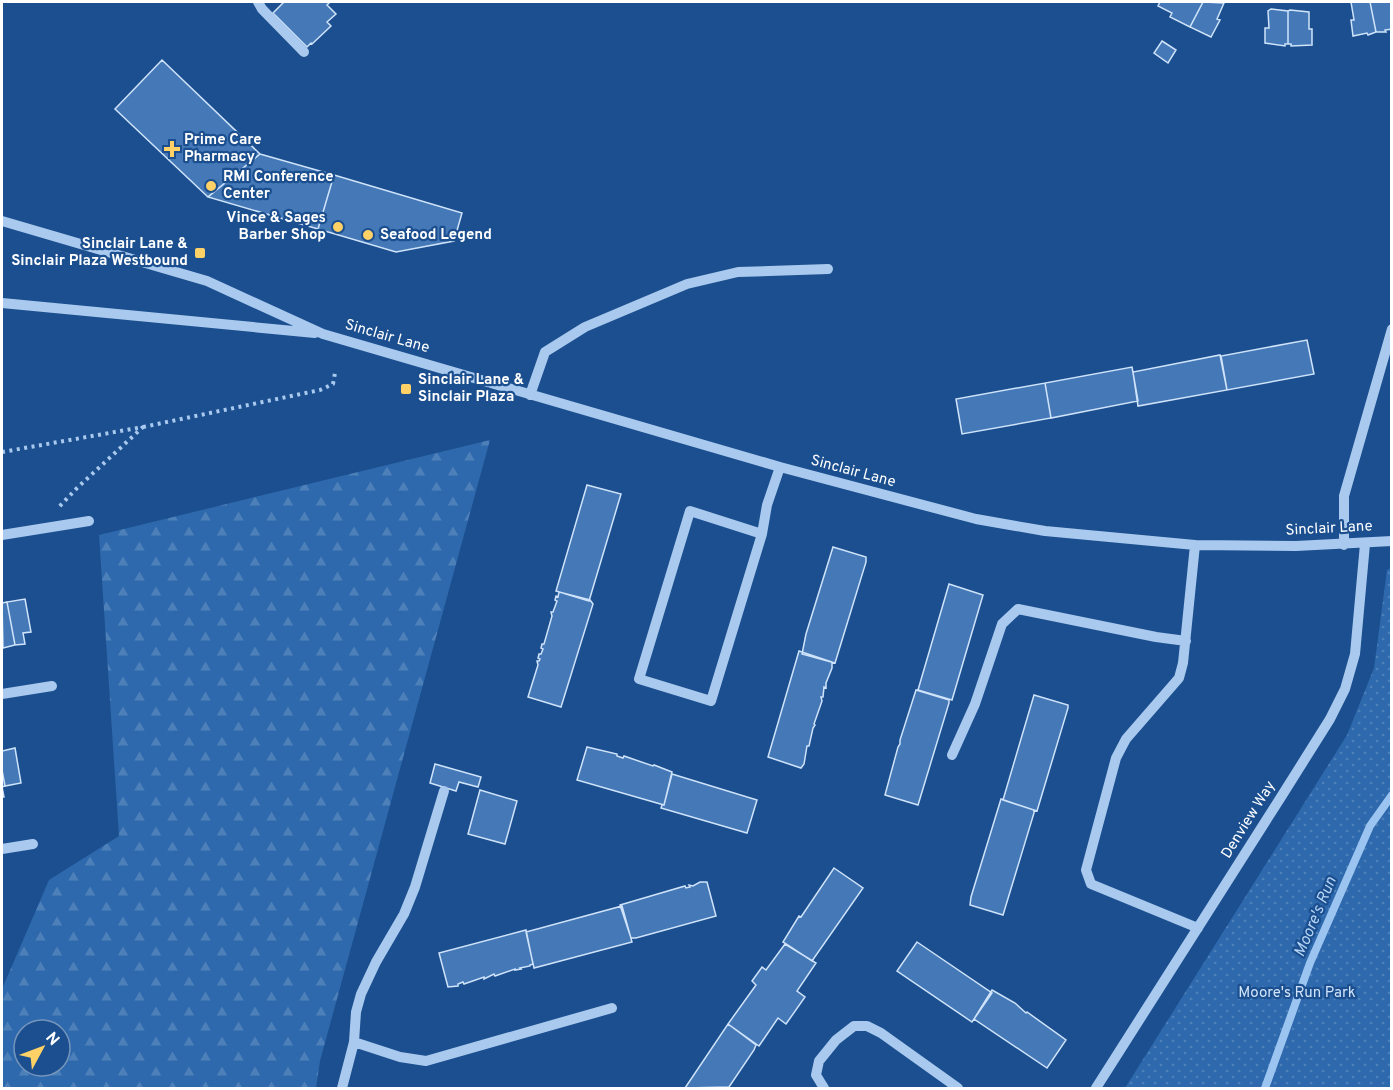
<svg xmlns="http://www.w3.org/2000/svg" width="1393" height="1090" viewBox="0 0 1393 1090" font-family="Overpass,sans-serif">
<defs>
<pattern id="forest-firs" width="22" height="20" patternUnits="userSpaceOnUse" patternTransform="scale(1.5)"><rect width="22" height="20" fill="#2e69ad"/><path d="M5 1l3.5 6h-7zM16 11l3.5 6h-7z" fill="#4d80b9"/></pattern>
<pattern id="park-dots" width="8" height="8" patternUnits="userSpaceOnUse" patternTransform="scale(1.5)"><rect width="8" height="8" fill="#2e69ad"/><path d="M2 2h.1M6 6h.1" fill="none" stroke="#4d80b9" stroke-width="1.8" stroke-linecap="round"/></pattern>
</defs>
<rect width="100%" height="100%" fill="#1b4f8f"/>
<!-- forest -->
<path fill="url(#forest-firs)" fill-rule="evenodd" d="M490 440 320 1061 316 1088H2V989L49 880 119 836 99 535ZM24 1030H60V1066H24Z"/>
<!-- park -->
<path fill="url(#park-dots)" d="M1391 568V1088H1125L1347 735 1374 668 1387 570Z"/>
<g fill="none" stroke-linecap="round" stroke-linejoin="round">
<!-- stream -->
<path stroke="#9cc4f0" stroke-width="8" d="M1265 1088 1310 963 1370 826 1392 795"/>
</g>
<!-- building -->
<path fill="#4478b7" stroke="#cfe3fa" stroke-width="1.5" d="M284 2H328L329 3 327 5 336 14 327 22 331 26 312 44 311 43 307 47 273 13Z
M1160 2H1203L1190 27 1170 17 1172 13 1158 6Z
M1203 2 1224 3 1217 19 1220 20 1211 37 1190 27Z
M1351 2H1370L1376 32 1368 35 1367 33 1353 36 1351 20H1354Z
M1370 2H1391L1392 29 1385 30 1386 32H1376Z
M1271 9 1288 11V44H1285V46L1265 43V28H1269L1268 11Z
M1290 10 1309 12V29H1312V45L1291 46V44H1288V11Z
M1162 41 1176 50 1168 63 1154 53Z
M162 60 260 154 208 197 115 109Z
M260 154 334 175 318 229 208 197Z
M334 175 462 213 454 241 396 252 318 229Z
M1307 340 1314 374 1227 390 1221 356Z
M1220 355 1227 390 1138 406 1133 372Z
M1132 367 1138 401 1051 418 1045 383Z
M1045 383 1051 418 962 434 956 399Z
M587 485 621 494 589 601 556 591Z
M833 547 866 557V562L835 663 802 654 806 634Z
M949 584 983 595 952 700 918 690Z
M559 592 590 600 593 604 561 707 528 697 538 665 537 661H539L540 659 538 658 539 654H541L543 649 541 648 542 644H544L552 616 551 612H553L557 601 555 600 556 596 558 597Z
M25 599 31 632 23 633 25 644 15 645 7 602Z
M7 602 15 645 3 648 2 603Z
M799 651 832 662V668L826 683V688L824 687 823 697H821L822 701 814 724 815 725 813 728 809 746H807L804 764 801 768 768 757Z
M916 690 949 700V703L918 805 885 795 898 747 900 744V740Z
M1034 695 1068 705V708L1037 811 1003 800Z
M587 747 617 754V756L623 758 624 756 653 766 654 765 672 772 664 805 577 780Z
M15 748 21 783 5 786 2 770V751Z
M435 764 481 777 478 787 459 782 456 791 430 783Z
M2 770 5 786 2 787 4 797H2Z
M672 774 757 800 747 833 661 808 662 805H664Z
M480 790 517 801 505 844 468 834Z
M1001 799 1034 810V813L1003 915 970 905 971 897Z
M834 868 863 888 812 961 783 942 799 916 801 917Z
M700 882H707L716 916 636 938H631L620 905 685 886 686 888 690 887 689 885 693 886Z
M622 906 632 942 534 968 526 932Z
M526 930 533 964 530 965V966L520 968 521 969 515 970V969L495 976 494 974 484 979V977L464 984 463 982 458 984V986L448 987 439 953Z
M917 942 992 993 972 1022 897 971Z
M785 944 816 963 797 991 805 997 786 1024 778 1018 759 1046 728 1024 756 985 752 981 762 967 766 970Z
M992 990 1015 1003 1026 1013 1027 1012 1066 1040 1047 1068 974 1019Z
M728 1024 756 1045 754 1050 729 1087 685 1088Z"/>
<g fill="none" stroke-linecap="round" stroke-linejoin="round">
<!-- path -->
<path stroke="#a9c9ee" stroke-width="4" stroke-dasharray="3 4.5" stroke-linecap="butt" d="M143 427 320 390 333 384 335 373
M2 452 143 427 77 488 57 509"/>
<!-- minor -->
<path stroke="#a9c9ee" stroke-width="10" d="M258 2 262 9 304 52
M2 221 207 281 323 334 780 467 976 519 1045 531 1195 545 1296 546 1392 541
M2 303 315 333
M530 395 545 352 585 327 687 284 738 272 828 269
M690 511 762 534 711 701 639 679Z
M762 534 767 505 780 467
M2 535 89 521
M1195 545 1183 663 1179 678 1126 739 1116 758 1086 870 1091 884 1198 928
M1344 545V496L1392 329
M2 694 52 686
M952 755 975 704 1002 624 1018 609 1156 637 1186 641
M2 849 33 844
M354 1042 400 1057 426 1061 612 1008
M342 1088 354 1042 356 1012 361 994 376 962 404 914 415 887 444 791
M824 1088 816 1075 819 1061 836 1040 854 1026H867L881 1033 958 1088
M1096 1088 1281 797 1330 719 1345 689 1355 654 1365 544"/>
</g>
<!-- markers -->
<g fill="#ffd166" stroke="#1b4f8f" stroke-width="2">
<path d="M169 140h6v6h6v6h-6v6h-6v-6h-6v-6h6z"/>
<circle cx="211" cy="186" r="6"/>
<circle cx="338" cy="227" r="6"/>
<circle cx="368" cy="235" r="6"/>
<rect x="194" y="247" width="12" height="12" rx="3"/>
<rect x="400" y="383" width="12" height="12" rx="3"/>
</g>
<g text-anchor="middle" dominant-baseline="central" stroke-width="4.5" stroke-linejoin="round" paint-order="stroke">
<!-- poi labels -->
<g font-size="15" font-weight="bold" fill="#fff" stroke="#1b4f8f" text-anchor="start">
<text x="184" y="140">Prime Care<tspan x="184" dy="17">Pharmacy</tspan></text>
<text x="223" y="177">RMI Conference<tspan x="223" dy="17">Center</tspan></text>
<text x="326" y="218" text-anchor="end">Vince &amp; Sages<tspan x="326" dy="17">Barber Shop</tspan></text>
<text x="380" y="235">Seafood Legend</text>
<text x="188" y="244" text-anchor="end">Sinclair Lane &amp;<tspan x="188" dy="17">Sinclair Plaza Westbound</tspan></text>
<text x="418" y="380">Sinclair Lane &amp;<tspan x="418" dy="17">Sinclair Plaza</tspan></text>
</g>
<!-- street labels -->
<g font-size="15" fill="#fff" stroke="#1b4f8f">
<text transform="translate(387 337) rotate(16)">Sinclair Lane</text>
<text transform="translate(853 472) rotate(15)">Sinclair Lane</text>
<text transform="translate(1329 529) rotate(-3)">Sinclair Lane</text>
<text transform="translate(1249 820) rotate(-58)">Denview Way</text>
</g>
<!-- park labels -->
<g font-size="15" fill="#cfe3fa" stroke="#1b4f8f">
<text x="1297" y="993">Moore's Run Park</text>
</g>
<!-- water labels -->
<g font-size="16" font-style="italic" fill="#b5d3f5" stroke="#1b4f8f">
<text transform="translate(1316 917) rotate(-67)">Moore's Run</text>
</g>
</g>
<!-- border -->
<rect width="1393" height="1090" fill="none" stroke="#ffffff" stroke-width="6"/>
<!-- north arrow -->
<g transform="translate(42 1048) rotate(49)"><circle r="28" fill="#1b4f8f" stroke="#7695bc" stroke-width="1.5"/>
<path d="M0-4.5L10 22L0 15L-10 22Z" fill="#ffd166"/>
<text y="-9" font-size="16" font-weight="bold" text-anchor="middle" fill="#ffffff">N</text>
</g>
</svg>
